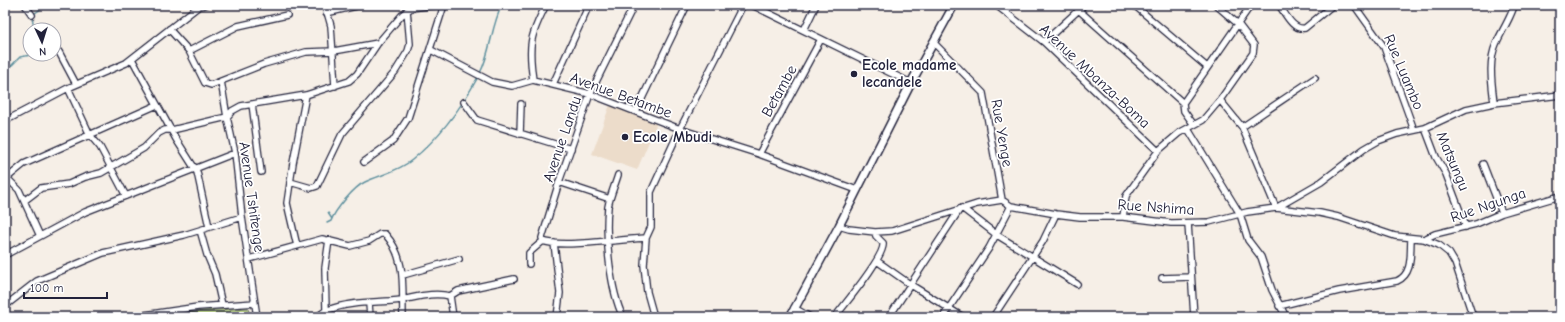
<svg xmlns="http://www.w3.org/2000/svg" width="1565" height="322" viewBox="0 0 1565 322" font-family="'Comic Neue',sans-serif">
<rect width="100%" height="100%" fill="#f6efe7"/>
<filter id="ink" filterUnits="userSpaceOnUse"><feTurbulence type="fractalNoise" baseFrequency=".025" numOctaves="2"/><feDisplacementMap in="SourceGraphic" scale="8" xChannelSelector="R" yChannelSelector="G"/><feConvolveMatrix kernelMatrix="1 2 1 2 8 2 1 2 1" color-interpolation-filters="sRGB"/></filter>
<g filter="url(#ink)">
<!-- built -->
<path fill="#ecdcca" d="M611 102 658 120 637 170 592 154Z"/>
<!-- green -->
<path fill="#c7de93" stroke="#748067" d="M248 308 250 317H163L203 311Z"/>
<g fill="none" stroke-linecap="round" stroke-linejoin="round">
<!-- stream -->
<path stroke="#60919f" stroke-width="1.5" d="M34 30 32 15 47 5
M5 72 20 57 36 54
M480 73C491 52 491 26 502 5
M328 213 332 219
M327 223 331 221C335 210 354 187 365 182 380 175 399 171 412 160 440 137 461 108 478 77"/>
<!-- minor casing -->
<g stroke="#22223b" stroke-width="8">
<path id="minor" d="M25 5 32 15
M325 5 331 26 335 86
M752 5 911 83
M996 5 1044 42 1158 151
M1073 5 1183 103
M1134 5 1207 67
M1279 5C1285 13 1293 31 1305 28L1333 5
M1354 5 1384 47 1414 130
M1514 6 1548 5
M326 13 361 5
M169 29 189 51 205 83 211 85 264 64 306 52 334 51 378 43
M804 30 816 5
M933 42 983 93 1002 200
M1044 42 1084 5
M431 50 492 82 512 86 533 80 590 94 680 129 759 154 857 190
M189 51 238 26 287 15
M59 52 76 84
M132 59 176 139 197 172 209 227
M533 80C528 45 530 36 546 5
M221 81 227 117 235 153 242 217 257 317
M553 84 589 5
M68 88 90 135 100 147 126 196
M1220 100 1242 127 1276 208 1321 182 1364 149 1378 141 1397 134 1425 128 1466 109 1494 103 1560 95
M464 102 477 120 571 149
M1494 103C1492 84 1488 62 1496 44 1500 34 1513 14 1514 5
M252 104 261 172
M636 111 687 5
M5 121 68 88 126 63 199 6 205 5
M1194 125 1184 111 1183 103 1251 5
M1242 127 1315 78
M1425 128 1436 157 1446 174 1466 227
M1188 129 1240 214 1248 240 1261 257 1272 290 1286 317
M520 134 521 104
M759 154 821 39
M364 162 393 141 408 118 444 5
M1483 164 1502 213
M618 175C615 185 610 196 608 207 605 238 610 290 623 317
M6 177 19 190 40 236
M290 182 311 188 317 186 342 134 395 72 408 51 410 44 407 10
M559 182 610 199
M5 184 7 178 24 164 157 105
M24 201 41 188 69 184 85 177 101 173 144 148 159 133 165 130H172L227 117 232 111 241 106 306 95 349 81 357 74 378 43 402 15 411 8 436 5
M962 208 997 235 1077 284
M1123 217 1126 196 1158 151 1179 133 1203 120 1220 100 1253 53 1254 45 1238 24 1216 5
M1188 223 1194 317
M839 226 849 229 875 232 892 231 977 204 1002 200 1011 206 1056 214 1080 217H1123L1171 223 1209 222 1247 212 1276 208 1320 213 1338 217 1395 236 1424 239 1439 245 1449 253 1455 263 1473 317
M200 230 207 255 215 274 222 305
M1424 239 1435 234 1476 224 1502 213 1560 196
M543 241 542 238 559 182 590 94 634 5
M543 241C559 248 624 239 646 238
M554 243 560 293 557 317
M297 246 287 203 293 163 306 95
M5 255 85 212 235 153
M249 259 322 239 350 246 369 241 380 234H385C407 258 402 288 403 317
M877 261 911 285 963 317
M529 264V253L543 241
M403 275 459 259
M1162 278 1191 277
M450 296 458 291 514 279
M450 296 453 317
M369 303 370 317
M5 306 37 281 103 253 184 235 242 217
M1279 306 1339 291 1397 281C1413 274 1410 255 1411 239
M794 308 810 317
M326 310 325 268 329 240
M131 317 198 307 255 303
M318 317C321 314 324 311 328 310 351 301 377 303 401 300 418 297 433 292 450 296
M654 317 647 292 644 265 646 238 651 227V192L680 129 743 5
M835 317C844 305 886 255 883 243L876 236 875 232
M889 317 960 209
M943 317 989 248 1011 206
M993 317 1043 241 1056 214"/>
</g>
<!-- tertiary casing -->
<g stroke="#22223b" stroke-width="10">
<path id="tertiary" d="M790 317 839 226 911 83 954 5"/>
</g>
<!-- minor -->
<use href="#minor" stroke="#fff" stroke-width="5.5"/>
<!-- tertiary -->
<use href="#tertiary" stroke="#fff" stroke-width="7"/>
</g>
</g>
<!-- markers -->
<g fill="#22223b" stroke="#fff" stroke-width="1.5">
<circle cx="854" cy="74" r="4"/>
<circle cx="625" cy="137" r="4"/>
</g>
<g text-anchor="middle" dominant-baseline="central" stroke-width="3.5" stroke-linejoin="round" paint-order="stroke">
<!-- poi labels -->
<g font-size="15" font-weight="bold" fill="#22223b" stroke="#fff" text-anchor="start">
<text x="862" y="65">Ecole madame<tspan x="862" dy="17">lecandele</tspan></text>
<text x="633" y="137">Ecole Mbudi</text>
</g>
<!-- street labels -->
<g font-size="15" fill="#22223b" stroke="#fff">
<text transform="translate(1404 72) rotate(67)">Rue Luambo</text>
<text transform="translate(1095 76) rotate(43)">Avenue Mbanza-Boma</text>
<text transform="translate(779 91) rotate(-61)">Betambe</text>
<text transform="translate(621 95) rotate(20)">Avenue Betambe</text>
<text transform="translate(1002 133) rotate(80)">Rue Yenge</text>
<text transform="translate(562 139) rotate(-71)">Avenue Landu</text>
<text transform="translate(1453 161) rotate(67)">Matsungu</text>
<text transform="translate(252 197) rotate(82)">Avenue Tshitenge</text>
<text transform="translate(1488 205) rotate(-19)">Rue Ngunga</text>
<text transform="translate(1156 207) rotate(4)">Rue Nshima</text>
</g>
</g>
<!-- margin -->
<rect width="1565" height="322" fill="none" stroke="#fff" stroke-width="20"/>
<rect x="10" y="10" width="1545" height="302" fill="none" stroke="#22223b" stroke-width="1.5" filter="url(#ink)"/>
<!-- north arrow -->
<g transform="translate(42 42) rotate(176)"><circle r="19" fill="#ffffff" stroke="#a7a7b1"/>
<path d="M0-3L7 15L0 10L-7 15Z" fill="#22223b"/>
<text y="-6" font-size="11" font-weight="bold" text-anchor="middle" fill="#22223b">N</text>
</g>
<!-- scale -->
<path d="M24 292v6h83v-6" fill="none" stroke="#22223b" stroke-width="2"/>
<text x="30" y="292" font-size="12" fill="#22223b" stroke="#ffffff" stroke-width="3" paint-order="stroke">100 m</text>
</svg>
